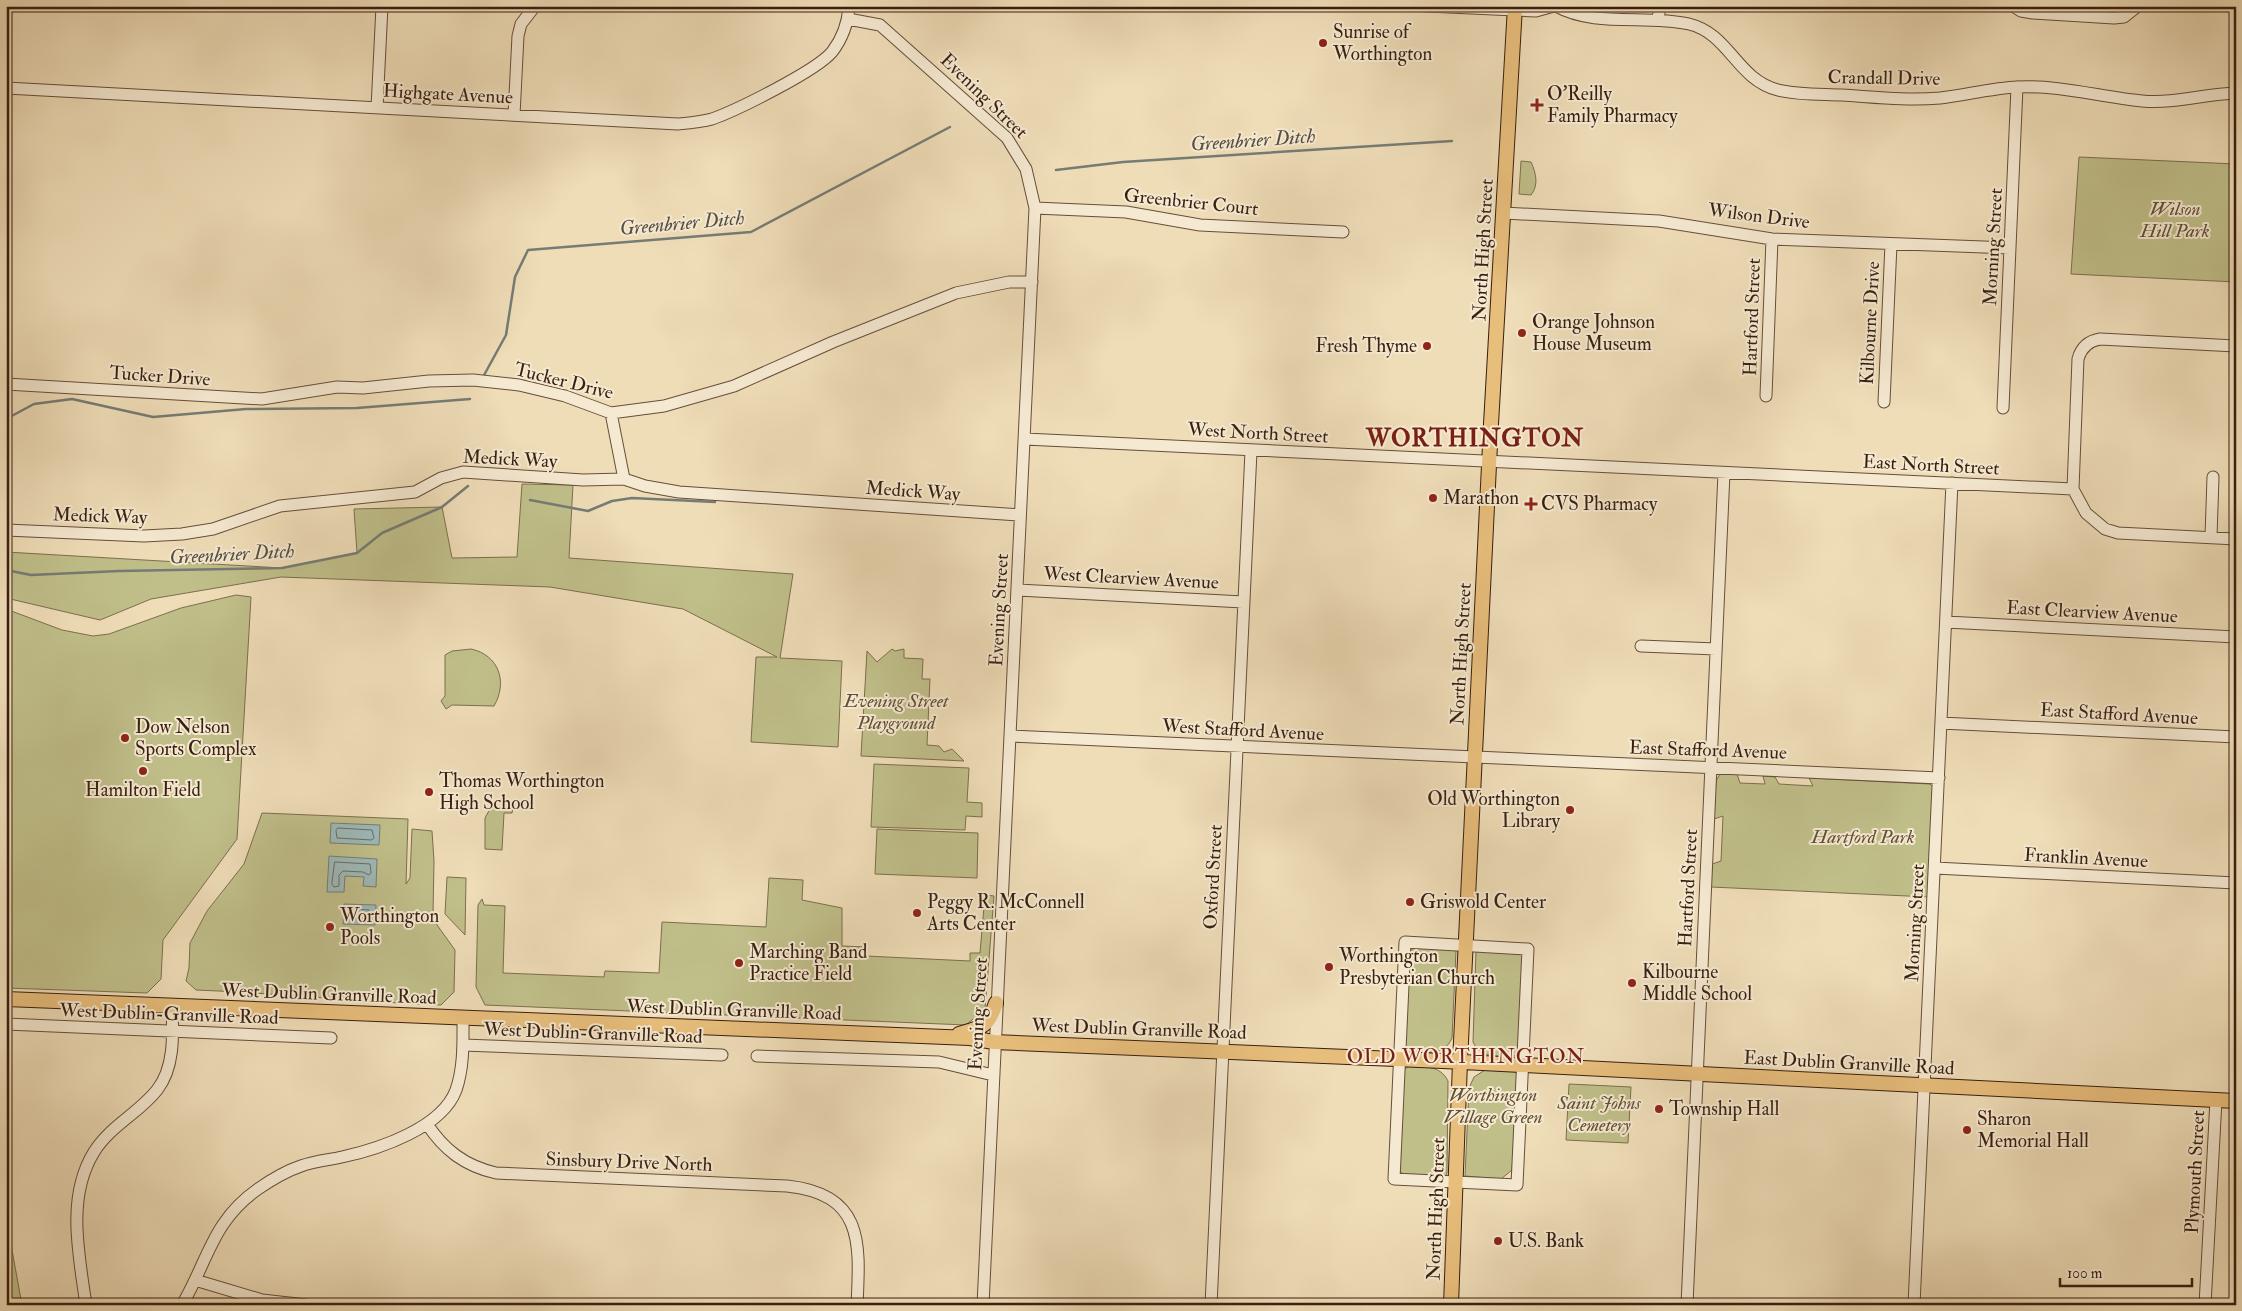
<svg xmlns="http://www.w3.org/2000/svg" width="2242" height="1311" viewBox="0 0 2242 1311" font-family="'IM FELL Double Pica',serif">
<rect width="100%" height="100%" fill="#efddb8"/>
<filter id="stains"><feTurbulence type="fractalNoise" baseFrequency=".004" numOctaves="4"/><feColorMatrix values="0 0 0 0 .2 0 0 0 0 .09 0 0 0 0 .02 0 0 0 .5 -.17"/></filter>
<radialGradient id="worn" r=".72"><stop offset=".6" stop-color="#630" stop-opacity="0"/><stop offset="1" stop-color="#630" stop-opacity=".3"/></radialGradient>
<!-- green -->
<path fill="#c0bf8a" stroke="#7c6f4d" d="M2079 157 2236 164V282L2071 274Z
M1521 161 1531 162C1536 173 1539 185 1531 195L1519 194Z
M522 484 573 485 569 558 793 574 780 658 842 661 838 747 751 742 756 657H777L683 609 550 587 281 577 151 599 100 620 6 598V552L282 568 357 553 354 509 442 507 452 558 517 557Z
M236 595 251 597 237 839 163 940 161 979 147 993 6 988V609L62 630 93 636 109 634 181 608Z
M471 649C499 655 508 682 494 706L452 705 446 709 441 701 445 696V655L452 651Z
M892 649 895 651 904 649V658L923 659 922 679H930L927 745 939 746 944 752 952 749 964 761 861 756 867 651 877 662Z
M874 764 969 768 967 802 982 803V817L966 816 965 830 871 827Z
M1720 774H1737L1740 783 1765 784 1763 776 1775 777 1779 784 1813 786 1809 778 1930 784 1933 787 1929 897 1711 887 1712 864 1721 861 1723 816 1714 819 1716 781Z
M491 807 513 808 512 813H504L502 850 485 849V818Z
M262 813 408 819 406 884 410 878 412 829 432 831 434 861 433 914 437 925 455 950 454 992 441 1005C359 1002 278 993 196 990L186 981 189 968 190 943 207 911 244 864Z
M877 829 978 833 977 878 875 874Z
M447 877 466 878 465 935 445 914Z
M769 878 803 880 802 900 842 908V946L866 947V956L970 961V953H980L985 895 994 896 985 1009 966 1025 485 1005 476 987 478 905 482 899 484 905 505 906 503 973 604 977 605 971 659 973 662 922 766 927Z
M1415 947 1456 950 1452 1038C1444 1057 1425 1052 1408 1052L1404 1048 1409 952Z
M1476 950 1522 953 1523 955 1518 1053 1514 1056C1499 1056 1481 1059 1473 1042Z
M1409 1066C1425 1067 1440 1065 1448 1081L1447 1173 1445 1177 1404 1175 1400 1171 1404 1070Z
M1485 1070 1514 1071 1518 1074 1512 1170 1501 1179 1465 1176 1469 1088 1474 1077Z
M1569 1084 1631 1087 1628 1143 1566 1140Z
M6 1201 8 1228 22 1305H6Z"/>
<!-- water -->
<path fill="#9dbab9" stroke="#757c75" d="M331 823 380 825 379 845 330 843Z
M329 856 377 859 376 887 363 886 364 877 345 876 344 892H327Z
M344 904 376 905 375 925 343 924Z"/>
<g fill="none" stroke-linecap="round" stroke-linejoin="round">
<!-- shore -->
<path stroke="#6a6c64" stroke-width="1" d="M338 828 372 830 374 838 372 840 337 838 336 831Z
M335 862 370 864 371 873 369 875 363 872 343 871 339 875V886L334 887 332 884Z
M351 909 369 910 370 918 350 919Z"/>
<!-- stream -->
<path stroke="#757c75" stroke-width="2.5" d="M1056 170 1123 162 1452 141
M483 377 506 335 515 277 528 250 751 232 950 127
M6 419 34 404 72 399 153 417 246 409 357 408 470 399
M530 500 588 511 612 501 632 498 715 502
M6 570 31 575 119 571 282 568 357 553 382 533 442 507 468 486"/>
<!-- minor casing -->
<g stroke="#664e3a" stroke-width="13">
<path id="minor" d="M1427 6 1536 11 1554 6
M1556 6C1596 28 1646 14 1689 24 1730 34 1736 79 1778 90 1798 95 1821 94 1842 95 1874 97 1907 101 1940 98 1966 95 1992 88 2018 87 2061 85 2100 97 2142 101 2174 104 2204 94 2236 93
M2013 6 2021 11 2033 13 2114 18 2124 17 2138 6
M848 19 880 25 1007 138 1026 169 1035 208 983 1305
M1658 20 1660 6
M6 88 678 124C689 123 701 122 712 119 737 110 816 71 832 52 842 39 848 23 849 6
M377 108 382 6
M514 115 518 36 521 24 535 6
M1035 208 1126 212 1200 225 1343 232
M1504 213 1659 221 1772 239 2010 248
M2236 346 2100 339C2088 341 2081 348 2078 359L2073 489 2086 513 2105 529 2118 533 2236 539
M6 384 262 399 337 387 363 388 429 381 473 380 519 385 565 396 611 413 664 406 734 386 833 342 956 293 1009 282H1032
M1766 396 1772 239
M1884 402 1891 244
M2003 408 2017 87
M611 413 624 479
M1025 439 2073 489
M6 530 144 536 182 534 213 529 280 506 415 492 441 478 463 472 583 480 624 479 645 486 679 492 1020 515
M2211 537 2213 477
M1018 590 1243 602
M1946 622 2236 637
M1641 646 1716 649
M1941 723 2236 737
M1010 736 1939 778
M1935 868 2236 883
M1405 942 1528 949 1517 1185 1394 1179Z
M6 1024 331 1038
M463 1045 722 1055
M757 1056 939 1062 993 1075
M427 1124C444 1150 465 1166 496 1173L787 1186C864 1194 860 1243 857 1305
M195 1280 262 1300 306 1305
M86 1305C79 1255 66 1197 94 1152 110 1126 139 1113 157 1090 175 1067 173 1034 172 1006
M182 1305C208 1261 212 1221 258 1189 271 1180 286 1171 301 1166 315 1161 329 1160 342 1157 379 1149 442 1128 456 1090 464 1067 463 1042 463 1018
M1211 1305 1251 451
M1687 1305 1724 473
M1914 1305 1952 483
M2205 1305 2216 1100"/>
</g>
<!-- major casing -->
<g stroke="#381f10" stroke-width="16">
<path id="major" d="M6 999 970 1038 994 1042 1443 1061 2236 1101
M959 1034C983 1027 988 1027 996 1003
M1451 1305 1460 1062 1491 424 1515 6"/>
</g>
<!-- minor -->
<use href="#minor" stroke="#f5e9d1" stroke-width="11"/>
<!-- major -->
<use href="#major" stroke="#e8be7c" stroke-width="14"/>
</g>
<!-- markers -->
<g fill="#8f2418" stroke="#f5e9d1" stroke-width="2">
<circle cx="1323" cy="43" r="5"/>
<path d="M1534.5 97.5h5v5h5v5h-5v5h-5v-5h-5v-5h5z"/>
<circle cx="1522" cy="333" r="5"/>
<circle cx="1427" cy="346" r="5"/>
<circle cx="1433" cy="498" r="5"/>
<path d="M1528.5 496.5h5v5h5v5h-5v5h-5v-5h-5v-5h5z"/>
<circle cx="125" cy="738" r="5"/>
<circle cx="143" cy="771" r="5"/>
<circle cx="429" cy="792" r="5"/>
<circle cx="1570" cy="810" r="5"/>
<circle cx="1410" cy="902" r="5"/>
<circle cx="917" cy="913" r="5"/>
<circle cx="330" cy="927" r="5"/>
<circle cx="739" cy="963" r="5"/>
<circle cx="1329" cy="967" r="5"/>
<circle cx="1632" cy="983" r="5"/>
<circle cx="1659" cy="1109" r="5"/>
<circle cx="1967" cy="1130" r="5"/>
<circle cx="1498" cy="1241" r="5"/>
</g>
<g text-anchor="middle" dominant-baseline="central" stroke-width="4" stroke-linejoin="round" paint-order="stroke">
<!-- poi labels -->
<g font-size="19" fill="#381f10" stroke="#f5e9d1" text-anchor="start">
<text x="1333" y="32">Sunrise of<tspan x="1333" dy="22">Worthington</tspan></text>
<text x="1547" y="94">O'Reilly<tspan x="1547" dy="22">Family Pharmacy</tspan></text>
<text x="1532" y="322">Orange Johnson<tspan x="1532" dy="22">House Museum</tspan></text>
<text x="1417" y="346" text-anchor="end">Fresh Thyme</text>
<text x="1443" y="498">Marathon</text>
<text x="1541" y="504">CVS Pharmacy</text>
<text x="135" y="727">Dow Nelson<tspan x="135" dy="22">Sports Complex</tspan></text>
<text x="439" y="781">Thomas Worthington<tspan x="439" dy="22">High School</tspan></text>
<text x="143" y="790" text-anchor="middle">Hamilton Field</text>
<text x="1560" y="799" text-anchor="end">Old Worthington<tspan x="1560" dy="22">Library</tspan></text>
<text x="927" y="902">Peggy R. McConnell<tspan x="927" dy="22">Arts Center</tspan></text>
<text x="1420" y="902">Griswold Center</text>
<text x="340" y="916">Worthington<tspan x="340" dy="22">Pools</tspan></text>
<text x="749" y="952">Marching Band<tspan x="749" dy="22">Practice Field</tspan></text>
<text x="1339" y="956">Worthington<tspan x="1339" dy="22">Presbyterian Church</tspan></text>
<text x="1642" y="972">Kilbourne<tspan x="1642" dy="22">Middle School</tspan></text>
<text x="1669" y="1109">Township Hall</text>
<text x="1977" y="1119">Sharon<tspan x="1977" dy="22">Memorial Hall</tspan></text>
<text x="1508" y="1241">U.S. Bank</text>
</g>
<!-- street labels -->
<g font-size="19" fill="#381f10" stroke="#f5e9d1">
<text transform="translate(1884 78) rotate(1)">Crandall Drive</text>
<text transform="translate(448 94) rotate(3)">Highgate Avenue</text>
<text transform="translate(984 96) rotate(44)">Evening Street</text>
<text transform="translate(1191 202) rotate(6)">Greenbrier Court</text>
<text transform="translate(1759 216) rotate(7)">Wilson Drive</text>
<text transform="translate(1993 247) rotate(-87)">Morning Street</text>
<text transform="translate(1483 250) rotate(-87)">North High Street</text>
<text transform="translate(1752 317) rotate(-88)">Hartford Street</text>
<text transform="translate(1870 323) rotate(-87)">Kilbourne Drive</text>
<text transform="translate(160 376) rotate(4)">Tucker Drive</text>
<text transform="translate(564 381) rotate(14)">Tucker Drive</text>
<text transform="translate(1258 433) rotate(3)">West North Street</text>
<text transform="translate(510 459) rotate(3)">Medick Way</text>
<text transform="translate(1931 465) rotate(3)">East North Street</text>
<text transform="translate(913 491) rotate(4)">Medick Way</text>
<text transform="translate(100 516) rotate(2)">Medick Way</text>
<text transform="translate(1131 578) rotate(3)">West Clearview Avenue</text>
<text transform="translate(999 610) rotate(-87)">Evening Street</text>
<text transform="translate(2092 612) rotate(3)">East Clearview Avenue</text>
<text transform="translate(1461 654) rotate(-87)">North High Street</text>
<text transform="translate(2119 714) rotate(3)">East Stafford Avenue</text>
<text transform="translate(1243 730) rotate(3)">West Stafford Avenue</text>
<text transform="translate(1708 750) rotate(2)">East Stafford Avenue</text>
<text transform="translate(2086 858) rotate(3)">Franklin Avenue</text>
<text transform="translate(1213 877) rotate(-87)">Oxford Street</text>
<text transform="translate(1688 888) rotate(-87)">Hartford Street</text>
<text transform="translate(1915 923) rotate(-87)">Morning Street</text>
<text transform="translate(329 994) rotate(2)">West Dublin Granville Road</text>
<text transform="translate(734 1010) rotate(2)">West Dublin Granville Road</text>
<text transform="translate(169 1014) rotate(2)">West Dublin-Granville Road</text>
<text transform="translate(978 1014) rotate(-87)">Evening Street</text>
<text transform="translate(1139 1029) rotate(2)">West Dublin Granville Road</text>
<text transform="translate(593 1033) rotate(2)">West Dublin-Granville Road</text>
<text transform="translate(1849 1063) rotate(3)">East Dublin Granville Road</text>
<text transform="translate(629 1162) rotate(2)">Sinsbury Drive North</text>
<text transform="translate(2195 1172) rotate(-87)">Plymouth Street</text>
<text transform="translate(1436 1209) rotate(-88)">North High Street</text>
</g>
<!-- park labels -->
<g font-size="19" font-style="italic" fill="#614f35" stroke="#f5e9d1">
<text x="2175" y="209">Wilson<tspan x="2175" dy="22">Hill Park</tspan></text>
<text x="896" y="701">Evening Street<tspan x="896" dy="22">Playground</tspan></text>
<text x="1863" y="837">Hartford Park</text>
<text x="1493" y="1095">Worthington<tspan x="1493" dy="22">Village Green</tspan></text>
<text x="1599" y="1103">Saint Johns<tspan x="1599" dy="22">Cemetery</tspan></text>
</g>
<!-- water labels -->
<g font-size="20" font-style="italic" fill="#564e43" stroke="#f5e9d1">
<text transform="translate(1253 140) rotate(-4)">Greenbrier Ditch</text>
<text transform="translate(682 223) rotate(-5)">Greenbrier Ditch</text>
<text transform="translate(232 554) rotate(-3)">Greenbrier Ditch</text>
</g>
<!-- neighbourhood labels -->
<g font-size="20" letter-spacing="1" fill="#7a1f14" stroke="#f5e9d1">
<text x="1466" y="1056">OLD WORTHINGTON</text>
</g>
<!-- district labels -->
<g font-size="24" font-weight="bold" letter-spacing="1" fill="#7a1f14" stroke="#f5e9d1">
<text x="1475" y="438">WORTHINGTON</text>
</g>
</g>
<!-- margin -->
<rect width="2242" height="1311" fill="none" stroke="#efddb8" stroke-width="25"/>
<rect x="8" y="8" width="2227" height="1296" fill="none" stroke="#381f10" stroke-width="2.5"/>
<rect x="12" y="12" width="2217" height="1286" fill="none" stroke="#381f10"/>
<!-- scale -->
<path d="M2060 1278v8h132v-8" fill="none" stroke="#381f10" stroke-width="2.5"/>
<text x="2067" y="1278" font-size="15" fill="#381f10" stroke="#f5e9d1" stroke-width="4" paint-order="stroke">100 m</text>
<rect width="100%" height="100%" filter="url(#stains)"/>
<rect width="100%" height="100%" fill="url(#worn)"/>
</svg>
